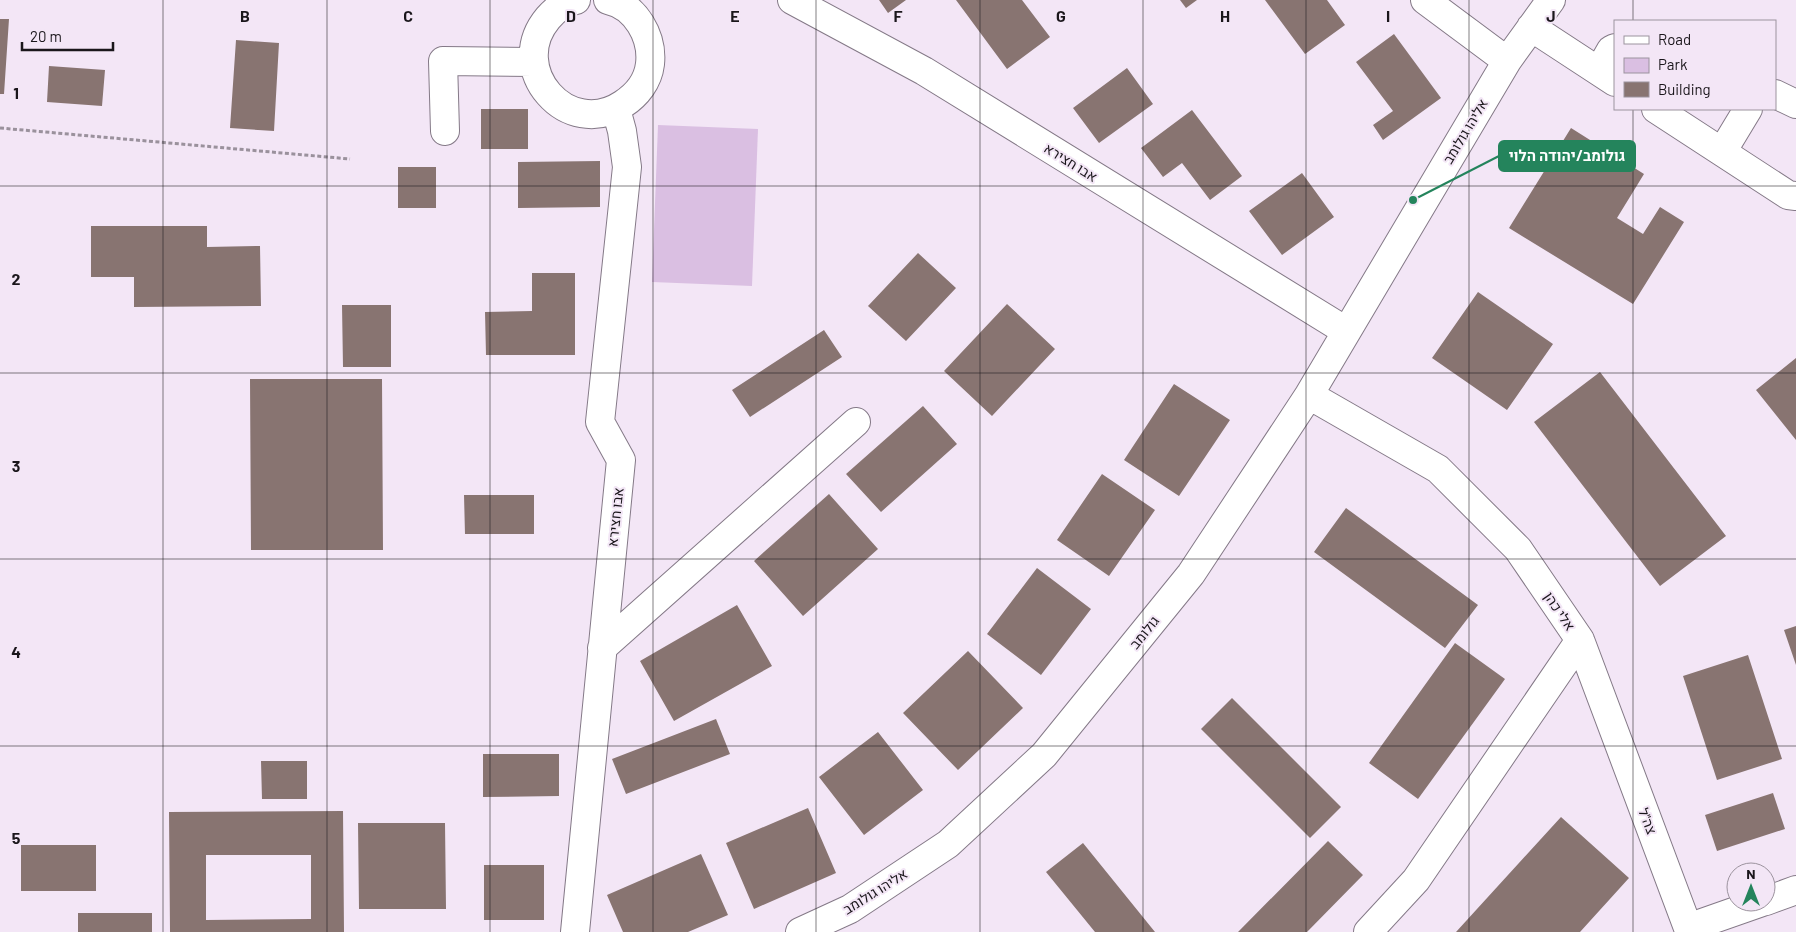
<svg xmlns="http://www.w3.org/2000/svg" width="1796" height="932" viewBox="0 0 1796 932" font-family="Barlow,Heebo,sans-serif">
<rect width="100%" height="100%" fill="#f3e6f6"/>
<!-- green -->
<path fill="#dabfe2" d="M658 125 758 129 752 286 652 282Z"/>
<!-- building -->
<path fill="#887471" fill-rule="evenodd" d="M879 0H906L888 13Z
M956 0H1022L1050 37 1007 69Z
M1180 0H1197L1186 8Z
M1265 0H1327L1345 25 1305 54Z
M0 19H9L4 94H0Z
M1394 34 1441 98 1383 140 1373 125 1393 111 1356 62Z
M236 40 279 43 274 131 230 128Z
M49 66 105 70 102 106 47 102Z
M1127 68 1153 104 1099 143 1073 108Z
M481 109H528V149H481Z
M1192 110 1242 176 1210 200 1182 163 1163 177 1141 148Z
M1571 128 1644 174 1617 218 1643 234 1660 207 1684 222 1633 304 1509 228Z
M600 161V207L518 208V162Z
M398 167H436V208H398Z
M1302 173 1334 217 1282 255 1249 211Z
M91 226H207V247L260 246 261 306 134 307V277H91Z
M918 253 956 288 906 341 868 306Z
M532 273H575V355H486L485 312 532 311Z
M1478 292 1553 344 1507 410 1432 358Z
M1007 304 1055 349 992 416 944 371Z
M342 305H391V367H343Z
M824 330 842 357 750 417 732 390Z
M1796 358V440L1756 390Z
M1600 372 1726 536 1660 586 1534 422Z
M250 379H382L383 550H251Z
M1174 384 1230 420 1179 496 1124 460Z
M923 406 957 444 881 512 846 474Z
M1102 474 1155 510 1109 576 1057 540Z
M829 494 878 549 803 616 754 561Z
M464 495H534V534H465Z
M1346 508 1478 605 1445 648 1314 552Z
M1037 568 1091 609 1041 675 987 634Z
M737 605 772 666 674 721 640 661Z
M1796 626V665L1784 630Z
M1455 643 1505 679 1418 799 1369 763Z
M968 651 1023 708 958 770 903 713Z
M1748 655 1782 759 1717 780 1683 676Z
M1232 698 1341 807 1310 838 1201 729Z
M716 719 730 754 626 794 612 759Z
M878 732 923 790 864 835 819 777Z
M483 754H559V796L483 797Z
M261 761H307V799H262Z
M1773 793 1785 829 1717 851 1705 815Z
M808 808 836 873 754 909 726 843Z
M343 811 344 932H170L169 812ZM206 855H311V919L206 920Z
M1561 817 1629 878 1580 932H1456Z
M358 823H445L446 909H359Z
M1328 841 1363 875 1307 932H1238Z
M1083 843 1155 932H1095L1046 872Z
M21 845H96V891H21Z
M701 854 728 915 688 932H623L607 895Z
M484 865H544V920H484Z
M78 913H152V932H78Z"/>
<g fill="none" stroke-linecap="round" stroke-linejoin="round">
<!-- minor casing -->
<g stroke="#847987" stroke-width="30">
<path id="minor" d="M576 0C565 2 555 10 548 18 505 69 568 141 623 104 637 95 648 81 650 64 653 37 636 6 608 0
M792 0 924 71 1346 331
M1425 0 1507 61
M1531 27 1615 82
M1599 71 1611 50 1615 48
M1775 94 1796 104
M1656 109 1788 195 1796 196
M445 131 443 61 533 62
M1722 152 1748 109
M1309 395 1438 469 1518 549 1580 640 1416 880 1368 932
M1580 640 1688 928 1762 902
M602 648 856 422
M1766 901 1796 890
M575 932 621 460 600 422 627 167 622 131 616 109
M800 932 850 909 948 844 1044 755 1191 574 1309 395 1507 61 1551 0"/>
</g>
<!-- path -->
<path stroke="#9a919c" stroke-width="3" stroke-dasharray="4 2.5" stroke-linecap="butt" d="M0 128 350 159"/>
<!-- minor -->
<use href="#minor" stroke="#fff" stroke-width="28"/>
</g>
<!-- grid -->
<path fill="none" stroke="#1a161b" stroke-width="1" stroke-opacity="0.55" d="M163 0V932M327 0V932M490 0V932M653 0V932M816 0V932M980 0V932M1143 0V932M1306 0V932M1469 0V932M1633 0V21M1633 109V932M0 186H1796M0 373H1796M0 559H1796M0 746H1796"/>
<g text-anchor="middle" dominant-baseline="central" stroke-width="4" stroke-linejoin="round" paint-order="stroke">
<!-- street labels -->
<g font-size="14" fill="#1a161b" stroke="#f3e6f6">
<text transform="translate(1465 131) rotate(-59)">אליהו גולומב</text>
<text transform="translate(1071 162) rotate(32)">אבו חצירא</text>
<text transform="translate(615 517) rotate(-84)">אבו חצירא</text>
<text transform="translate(1560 611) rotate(56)">אלי כהן</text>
<text transform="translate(1144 632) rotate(-51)">גולומב</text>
<text transform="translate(1648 821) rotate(69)">צה"ל</text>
<text transform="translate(875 891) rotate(-32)">אליהו גולומב</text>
</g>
</g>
<g font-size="16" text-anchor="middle" font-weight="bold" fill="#1a161b" stroke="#f3e6f6" stroke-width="4" stroke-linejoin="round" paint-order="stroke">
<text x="245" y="22">B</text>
<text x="408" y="22">C</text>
<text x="571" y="22">D</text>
<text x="735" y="22">E</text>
<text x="898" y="22">F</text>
<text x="1061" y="22">G</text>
<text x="1225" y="22">H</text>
<text x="1388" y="22">I</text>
<text x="1551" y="22">J</text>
<text x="16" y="99">1</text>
<text x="16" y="285">2</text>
<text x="16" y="472">3</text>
<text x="16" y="658">4</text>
<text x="16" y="844">5</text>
</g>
<!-- callouts -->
<path fill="none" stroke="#24845c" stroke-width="2" d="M1413 200L1499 156"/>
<circle fill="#24845c" stroke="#f3e6f6" stroke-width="2" cx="1413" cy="200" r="5"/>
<rect fill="#24845c" stroke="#24845c" stroke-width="2" x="1499" y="141" width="136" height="30" rx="5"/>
<g font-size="15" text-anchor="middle" font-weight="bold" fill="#fff">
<text x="1567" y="161">גולומב/יהודה הלוי</text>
</g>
<!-- legend -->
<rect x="1614" y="20" width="162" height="90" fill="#f3e6f6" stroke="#9c939e"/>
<rect x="1624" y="36" width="25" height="8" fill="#ffffff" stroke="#9c939e"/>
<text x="1658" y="45" font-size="15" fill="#1a161b">Road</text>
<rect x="1624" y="58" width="25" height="15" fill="#dabfe2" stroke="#9c939e"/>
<text x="1658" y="70" font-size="15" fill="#1a161b">Park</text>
<rect x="1624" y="82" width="25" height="15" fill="#887471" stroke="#9c939e"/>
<text x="1658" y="95" font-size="15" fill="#1a161b">Building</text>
<!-- north arrow -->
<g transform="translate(1751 887)"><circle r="24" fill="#f3e6f6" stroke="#9c939e"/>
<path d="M0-4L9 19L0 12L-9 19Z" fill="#24845c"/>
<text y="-8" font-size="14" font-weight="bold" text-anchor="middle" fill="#1a161b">N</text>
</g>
<!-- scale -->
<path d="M22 42v8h91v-8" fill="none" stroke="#1a161b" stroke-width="2.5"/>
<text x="30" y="42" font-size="15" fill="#1a161b" stroke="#f3e6f6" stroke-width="4" paint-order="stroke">20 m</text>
</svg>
